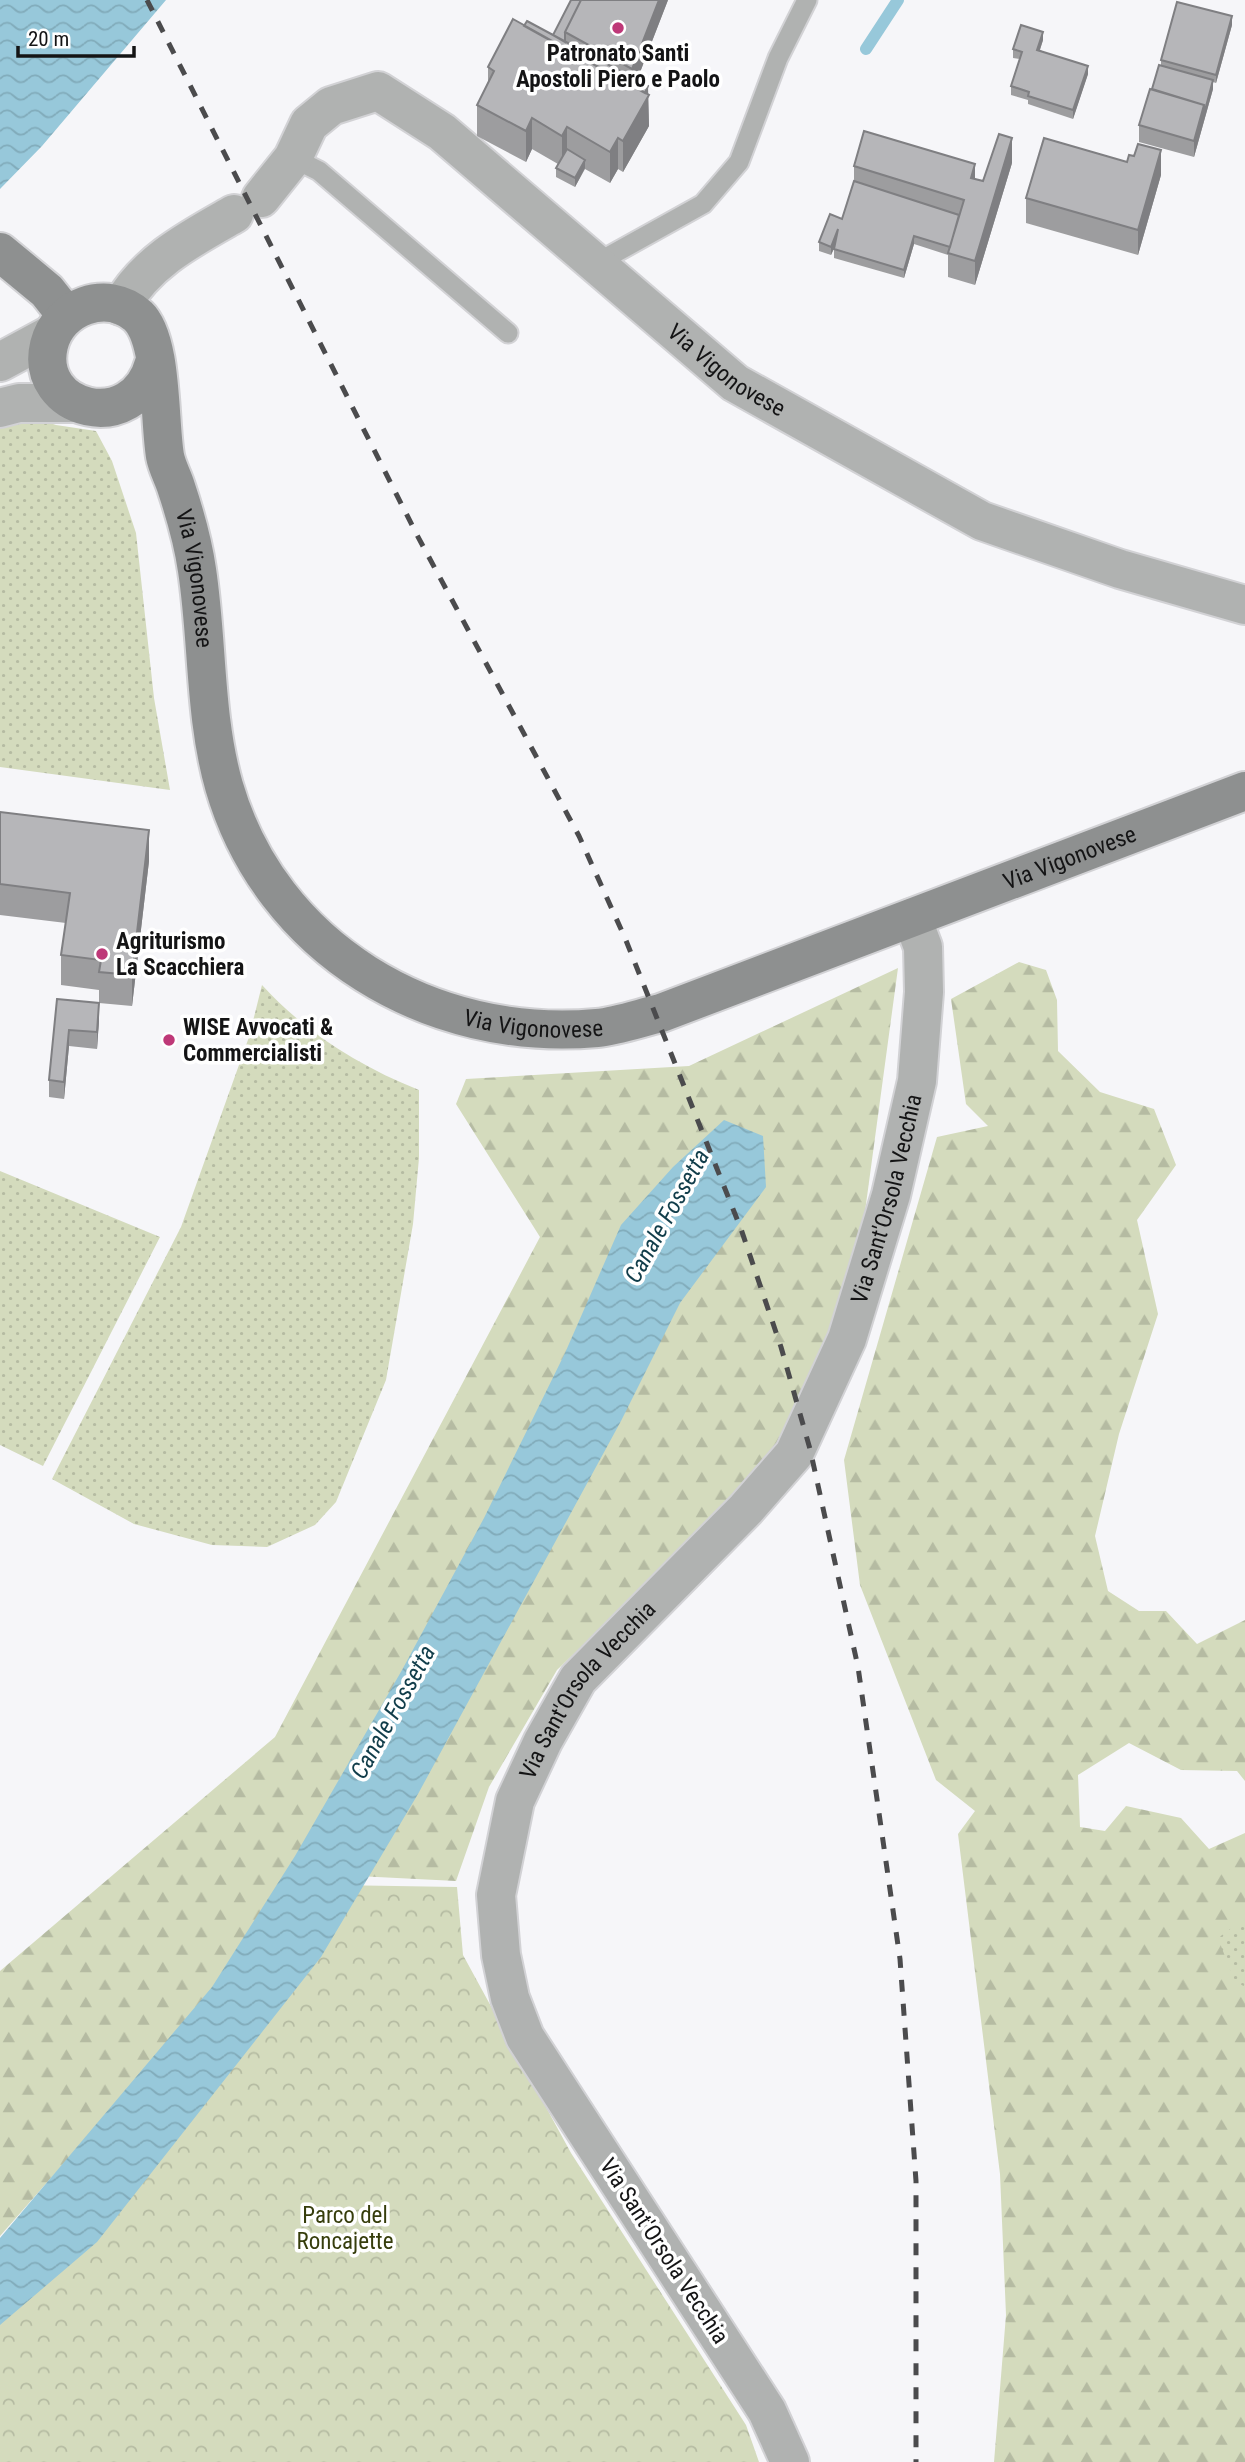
<svg xmlns="http://www.w3.org/2000/svg" width="1245" height="2462" viewBox="0 0 1245 2462" font-family="'Roboto Condensed',sans-serif">
<defs>
<pattern id="grass-dots" width="8" height="8" patternUnits="userSpaceOnUse" patternTransform="scale(1.75)"><rect width="8" height="8" fill="#d4dbbd"/><path d="M2 2h.1M6 6h.1" fill="none" stroke="#b5bba2" stroke-width="1.8" stroke-linecap="round"/></pattern>
<pattern id="forest-firs" width="22" height="20" patternUnits="userSpaceOnUse" patternTransform="scale(1.75)"><rect width="22" height="20" fill="#d4dbbd"/><path d="M5 1l3.5 6h-7zM16 11l3.5 6h-7z" fill="#b5bba2"/></pattern>
<pattern id="park-crowns" width="20" height="18" patternUnits="userSpaceOnUse" patternTransform="scale(1.75)"><rect width="20" height="18" fill="#d4dbbd"/><path d="M2 6a3 3 0 1 1 6 0M12 15a3 3 0 1 1 6 0" fill="none" stroke="#b5bba2"/></pattern>
<pattern id="water-waves" width="16" height="10" patternUnits="userSpaceOnUse" patternTransform="scale(1.75)"><rect width="16" height="10" fill="#97c8da"/><path d="M0 5q4-4 8 0t8 0" fill="none" stroke="#81abba"/></pattern>
</defs>
<rect width="100%" height="100%" fill="#f6f6f9"/>
<!-- grass -->
<path fill="url(#grass-dots)" d="M32 417 56 425 96 431 112 461 136 533 154 698 170 790 0 767V422Z
M262 985C306 1033 359 1066 419 1090V1158L413 1224 386 1380 336 1502 315 1525 267 1547 212 1545 134 1524 52 1479 181 1227 249 1037Z
M0 1171 160 1237 43 1466 0 1445Z
M1245 1890V2111L1211 1946Z"/>
<!-- forest -->
<path fill="url(#forest-firs)" d="M1019 962 1046 970 1057 1000 1058 1051 1100 1092 1154 1109 1176 1165 1137 1220 1158 1314 1119 1434 1095 1536 1108 1591 1139 1611H1166L1197 1644 1245 1620V1781L1237 1771 1181 1770 1129 1743 1078 1775 1080 1827 1105 1831 1126 1806 1181 1818 1209 1849 1245 1833V1918L1218 1938 1234 1980 1245 1987V2462H994L1006 2315 1000 2174 958 1834 975 1811 936 1780 860 1585 844 1460 937 1137 988 1126 966 1104 951 999Z
M898 968 861 1241 790 1446 557 1670 489 1787 456 1881 318 1874 0 2236V1971L275 1737 540 1237 456 1104 466 1079 689 1066Z"/>
<!-- park -->
<path fill="url(#park-crowns)" d="M334 1885 457 1887 463 1955 571 2153 746 2425 759 2462H0V2269Z"/>
<!-- water -->
<path fill="url(#water-waves)" d="M0 0H166L42 146 0 189Z
M724 1120 763 1136 766 1187 680 1303 621 1421 418 1794 321 1957 97 2242 0 2325V2238L212 1987 295 1856 402 1670 484 1518 565 1353 621 1225 673 1167Z"/>
<g fill="none" stroke-linecap="round" stroke-linejoin="round">
<!-- stream -->
<path stroke="#97c8da" stroke-width="12" d="M866 49 898 0"/>
<!-- lane casing -->
<g stroke="#d2d2d5" stroke-width="23">
<path id="lane" d="M293 158 319 171 508 333
M595 264 703 204 739 162 778 58 807 0"/>
</g>
<!-- street casing -->
<g stroke="#d2d2d5" stroke-width="42">
<g id="street">
<path id="s1" d="M261 198 293 158 309 124 331 106 378 91 442 132 735 383 982 521 1120 569 1245 605"/>
<path d="M121 306C147 261 190 239 234 214"/>
<path d="M0 362 52 334"/>
<path d="M0 408 19 403H76"/>
<path id="s2" d="M790 2462 767 2411 525 2037 510 1998 501 1955 496 1895 515 1801 543 1741 578 1679 746 1509 794 1454 847 1339 891 1195 917 1081 924 992 923 947 912 918"/>
</g>
</g>
<!-- secondary casing -->
<g stroke="#d2d2d5" stroke-width="42">
<g id="secondary">
<path d="M0 252 47 291 66 315"/>
<path id="s3" d="M154 363C134 437 33 411 49 345 58 307 107 288 138 316 163 340 159 421 165 456 167 467 173 477 176 487 185 514 193 542 197 570 208 642 204 716 224 786 271 949 431 1043 597 1028 618 1026 640 1018 661 1013L1245 791"/>
</g>
</g>
<!-- lane -->
<use href="#lane" stroke="#b0b2b1" stroke-width="19"/>
<!-- street -->
<use href="#street" stroke="#b0b2b1" stroke-width="38"/>
<!-- secondary -->
<use href="#secondary" stroke="#8e9090" stroke-width="38"/>
<!-- rail -->
<path stroke="#4b4b4d" stroke-width="5" stroke-dasharray="12 12" stroke-linecap="butt" d="M147 0 417 535 579 836 625 938 741 1229 781 1347 810 1449 858 1667 900 1959 916 2181V2462"/>
</g>
<!-- wall -->
<path fill="#9d9d9f" d="M668 0 637 80 648 95 649 126 623 172 618 169 610 183 585 169 575 187 556 177V168L558 164 532 149 526 162 477 136V105L488 82V67L524 26 553 35Z
M1232 25 1216 83 1213 82V89L1194 157 1139 142V125L1161 66V60Z
M1043 40 1040 50 1088 74 1073 119 1028 104V100L1011 95V86L1020 59 1013 58V49Z
M1012 163 975 285 948 277V255L914 244 904 278 834 258V249L831 255 819 251V242L842 219 854 182V166L975 179 983 181Z
M1161 175 1138 255 1026 223V198Z
M0 812 149 861 132 1006 99 1003V990L61 985V955L66 923 0 915Z
M57 999 99 1020 97 1049 69 1046 64 1099 49 1097V1080Z"/>
<!-- shaded-wall -->
<path fill="#7f7f82" d="M659 0H668L632 93V69Z
M1232 16V25L1216 83V75Z
M1043 32V40L1037 58V50Z
M1088 66V74L1073 119V110Z
M1213 80V89L1194 157V141L1204 105Z
M648 86 649 126 623 172V141L638 104Z
M532 118V149L526 162V131Z
M567 127V158L562 166V136Z
M618 138V169L610 183V152Z
M1012 138V163L975 285V261Z
M1161 150V175L1138 255V230Z
M585 160V168L575 187V178Z
M975 164V188L971 178Z
M838 229V238L831 255V247Z
M914 236V244L904 278V270Z
M149 830V861L132 1006V975Z
M99 1003V1020L97 1049V1032Z
M69 1030V1046L64 1099V1082Z"/>
<!-- building -->
<path fill="#b6b6b9" stroke="#7f7f82" stroke-width="2" d="M571 0H581L565 32V42L553 35Z
M581 0H659L632 69 565 32Z
M1177 2 1232 16 1216 75 1161 60Z
M513 19 649 95 623 141 618 138 610 152 567 127 562 136 532 118 526 131 477 105 494 71 488 67Z
M527 21 648 86 645 93 524 26Z
M1021 25 1043 32 1037 50 1088 66 1073 110 1028 96 1029 92 1011 86 1022 52 1013 49Z
M1159 65 1213 80 1204 114V105L1152 89Z
M1150 89 1204 105 1194 141 1139 125Z
M864 131 975 164 971 178 983 181 999 134 1012 138 975 261 948 253 964 200 854 166Z
M1044 138 1127 162 1129 155 1134 156 1138 144 1161 150 1138 230 1026 198Z
M567 149 585 160 575 178 556 168Z
M854 181 959 215 950 247 914 236 904 270 834 249 838 229 831 247 819 242 830 214 842 219Z
M0 812 149 830 132 975 99 972 101 960 61 955 70 893 0 884Z
M57 999 99 1003 97 1032 69 1030 64 1082 49 1080Z"/>
<!-- markers -->
<g fill="#be3878" stroke="#fff" stroke-width="2.5">
<circle cx="618" cy="28" r="7"/>
<circle cx="102" cy="954" r="7"/>
<circle cx="169" cy="1040" r="7"/>
</g>
<g text-anchor="middle" dominant-baseline="central" stroke-width="7" stroke-linejoin="round" paint-order="stroke">
<!-- poi labels -->
<g font-size="23" font-weight="bold" fill="#141415" stroke="#fff" text-anchor="start">
<text x="618" y="53" text-anchor="middle">Patronato Santi<tspan x="618" dy="26">Apostoli Piero e Paolo</tspan></text>
<text x="116" y="941">Agriturismo<tspan x="116" dy="26">La Scacchiera</tspan></text>
<text x="183" y="1027">WISE Avvocati &amp;<tspan x="183" dy="26">Commercialisti</tspan></text>
</g>
<!-- street labels -->
<g font-size="23" fill="#141415" stroke="#fff">
<text stroke="none"><textPath href="#s1" startOffset="614">Via Vigonovese</textPath></text>
<text stroke="none"><textPath href="#s3" startOffset="553">Via Vigonovese</textPath></text>
<text stroke="none"><textPath href="#s3" startOffset="1748">Via Vigonovese</textPath></text>
<text stroke="none"><textPath href="#s3" startOffset="1181">Via Vigonovese</textPath></text>
<text stroke="none"><textPath href="#s2" startOffset="1465">Via Sant'Orsola Vecchia</textPath></text>
<text stroke="none"><textPath href="#s2" startOffset="877">Via Sant'Orsola Vecchia</textPath></text>
<text transform="translate(664 2251) rotate(57)">Via Sant'Orsola Vecchia</text>
</g>
<!-- park labels -->
<g font-size="23" fill="#363d0c" stroke="#fff">
<text x="345" y="2215">Parco del<tspan x="345" dy="26">Roncajette</tspan></text>
</g>
<!-- water labels -->
<g font-size="24" font-style="italic" fill="#113d4a" stroke="#fff">
<text transform="translate(667 1216) rotate(-61)">Canale Fossetta</text>
<text transform="translate(393 1712) rotate(-61)">Canale Fossetta</text>
</g>
</g>
<!-- scale -->
<path d="M18 46v10h116v-10" fill="none" stroke="#141415" stroke-width="3.5"/>
<text x="28" y="46" font-size="21" fill="#141415" stroke="#ffffff" stroke-width="5" paint-order="stroke">20 m</text>
</svg>
